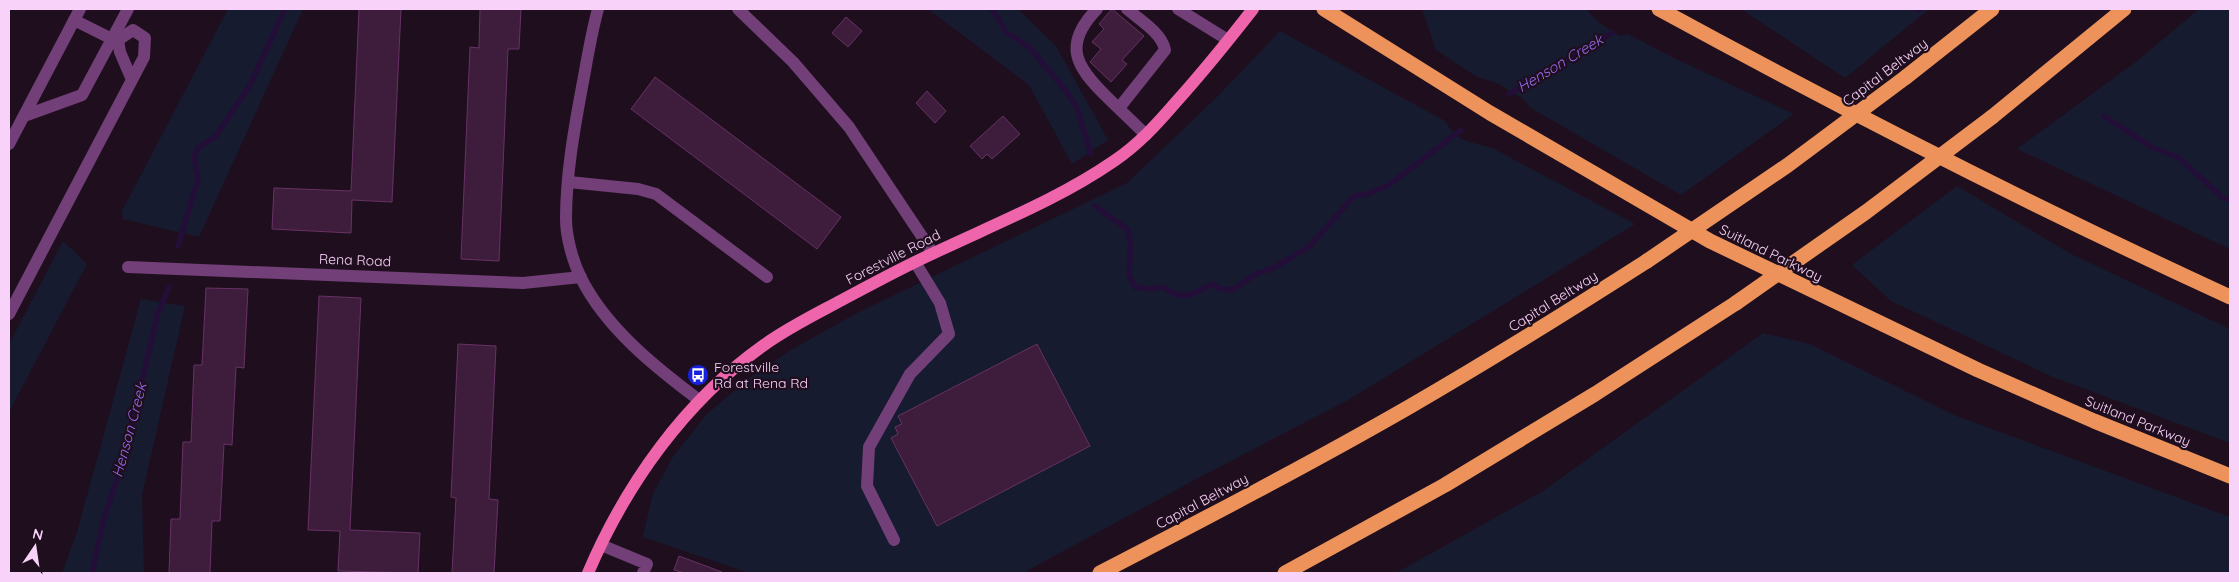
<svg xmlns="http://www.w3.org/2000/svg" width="2239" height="582" viewBox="0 0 2239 582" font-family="Quicksand,sans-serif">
<rect width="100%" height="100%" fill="#1f0f1e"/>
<!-- green -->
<path fill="#161b2f" d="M228 9H303L199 237 123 219 122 211Z
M928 9H1018L1056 46 1108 140 1072 164 1029 85Z
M1422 9H1586L1598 22 1620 36 1628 34 1672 57 1794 114 1681 195 1531 108 1523 99 1497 83 1477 77 1436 50Z
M1741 9H1929L1845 78Z
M2199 9H2230V249L2017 149 2137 61Z
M1280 31 1445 121 1451 130 1463 140 1492 148 1635 224 1348 400 1200 477 1023 573H749L643 537 652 496 672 458 706 415 748 379 791 350 857 313 1127 183 1217 97Z
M1957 186 2071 254 2230 329V443L2053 377 1891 301 1852 265Z
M63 241 87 264 9 412V344Z
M141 299 185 306 142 495 144 573H62L77 532Z
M1763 333 1810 344 1954 415 2230 517V573H1396L1543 491Z"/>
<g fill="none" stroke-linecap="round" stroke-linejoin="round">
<!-- stream -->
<path stroke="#230e38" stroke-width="5.5" d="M992 9 1007 33 1029 47 1067 92 1077 108 1091 154
M1916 9 1919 10
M1509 94 1612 33
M2104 116 2153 148 2178 157 2222 197 2230 200
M1095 206 1127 229 1131 244 1129 274 1135 287 1149 289 1163 287 1177 295H1190L1213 284 1220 289 1232 290 1256 274 1273 268 1309 247 1354 196 1368 194 1389 185 1461 130
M178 246 198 179 194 157 198 148 215 137 250 85 285 9
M92 573 103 522 126 451 157 316 169 287"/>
</g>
<!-- building -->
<path fill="#3d1d3b" stroke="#673264" d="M359 9H401L392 202 352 200 351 233 272 229 274 188 351 191Z
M480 9H521L519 49H508L499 261 461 259 470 47 479 48Z
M1112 9 1144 36 1122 60 1127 64 1111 82 1090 62 1101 49 1092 42 1104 29 1099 24Z
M846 17 862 31 848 47 832 33Z
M655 77 841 217 817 249 631 109Z
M927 91 946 111 935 123 916 103Z
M1003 116 1020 134 992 159 987 154 982 159 970 146Z
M206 288 248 289 244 368 236 367 232 445 224 444 220 521H212L210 573H169L171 519H180L183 442H191L194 365H202Z
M319 296 361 298 350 530 420 533 418 573 338 571 340 531 308 530Z
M458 344 496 346 489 499 498 500 494 573H452L456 498 451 497Z
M1037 344 1090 446 937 526 891 438 898 434 895 427 902 424 898 416Z
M679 556 722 572 721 573H685L674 570Z"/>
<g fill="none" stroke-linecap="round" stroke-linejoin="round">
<!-- minor -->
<path stroke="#723f78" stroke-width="12" d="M598 9C591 34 587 61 582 87 574 130 566 175 566 219 566 237 573 262 581 278 606 328 655 367 699 400
M738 9 793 62 849 127 933 253
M1097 9C1062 45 1076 67 1107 97 1120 110 1133 122 1146 135
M1178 9 1228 40
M118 40 120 52 132 80
M1119 108 1165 50C1162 33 1140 20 1127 9
M24 116 82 95 128 9
M9 144 80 9
M569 182 638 189 656 194 767 277
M128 267 523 283 581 277
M9 314 144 57 145 38 133 30 118 40 112 39 74 20
M894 540 867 486 869 447 910 374 949 334 940 303 915 262
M601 545 647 564 643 573"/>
<!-- major -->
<path stroke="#ee65ab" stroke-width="12" d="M588 573C626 484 685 401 764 345 789 327 816 314 842 300 872 284 903 267 934 253 995 224 1059 199 1114 161 1138 145 1157 124 1176 102 1203 72 1228 41 1253 9"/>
<!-- highway -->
<path stroke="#ec925a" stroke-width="15" d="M1324 9 1490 113 1710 241 1978 370 2094 421 2230 476
M1659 9C1846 111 2036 208 2230 297
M1906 77 1992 9
M1992 117 2124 9
M1100 573C1204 519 1308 465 1409 407 1490 360 1569 311 1647 261
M1285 573 1445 485 1595 394 1736 303"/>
<!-- highway-bridge -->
<path stroke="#ec925a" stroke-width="15" d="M1647 261 1788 165 1906 77
M1736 303 1866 212 1992 117"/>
</g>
<!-- icons -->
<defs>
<g id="bus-disc" transform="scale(1.125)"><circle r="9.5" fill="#1921de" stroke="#1f0f1e"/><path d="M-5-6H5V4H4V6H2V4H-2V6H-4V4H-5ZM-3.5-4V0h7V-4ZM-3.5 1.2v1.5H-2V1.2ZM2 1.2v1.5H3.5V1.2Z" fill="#fff"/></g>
</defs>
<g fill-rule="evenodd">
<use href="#bus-disc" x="698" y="375"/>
</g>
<g text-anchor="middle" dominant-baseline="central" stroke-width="4.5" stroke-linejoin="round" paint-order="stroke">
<!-- street labels -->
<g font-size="14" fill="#f9d2fa" stroke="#1f0f1e">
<text transform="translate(1885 72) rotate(-37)">Capital Beltway</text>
<text transform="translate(1771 253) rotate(26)">Suitland Parkway</text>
<text transform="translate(893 257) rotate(-27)">Forestville Road</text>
<text transform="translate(355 260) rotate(2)">Rena Road</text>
<text transform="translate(1553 301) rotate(-32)">Capital Beltway</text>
<text transform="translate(2138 421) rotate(22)">Suitland Parkway</text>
<text transform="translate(1202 501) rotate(-28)">Capital Beltway</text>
</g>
<!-- poi labels -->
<g font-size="14" fill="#f9d2fa" stroke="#1f0f1e" text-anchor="start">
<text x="714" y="367">Forestville<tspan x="714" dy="16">Rd at Rena Rd</tspan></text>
</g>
<!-- water labels -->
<g font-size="15" font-style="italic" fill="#956bee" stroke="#1f0f1e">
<text transform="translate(1560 63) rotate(-31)">Henson Creek</text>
<text transform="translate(129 430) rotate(-75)">Henson Creek</text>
</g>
</g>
<!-- border -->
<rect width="2239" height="582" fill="none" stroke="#f9d2fa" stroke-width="20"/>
<!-- north arrow -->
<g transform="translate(35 547) rotate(13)" stroke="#1f0f1e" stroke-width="4" paint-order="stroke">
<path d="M0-4L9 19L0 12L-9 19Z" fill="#f9d2fa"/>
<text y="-8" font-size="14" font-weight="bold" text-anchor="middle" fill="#f9d2fa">N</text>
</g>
</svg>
